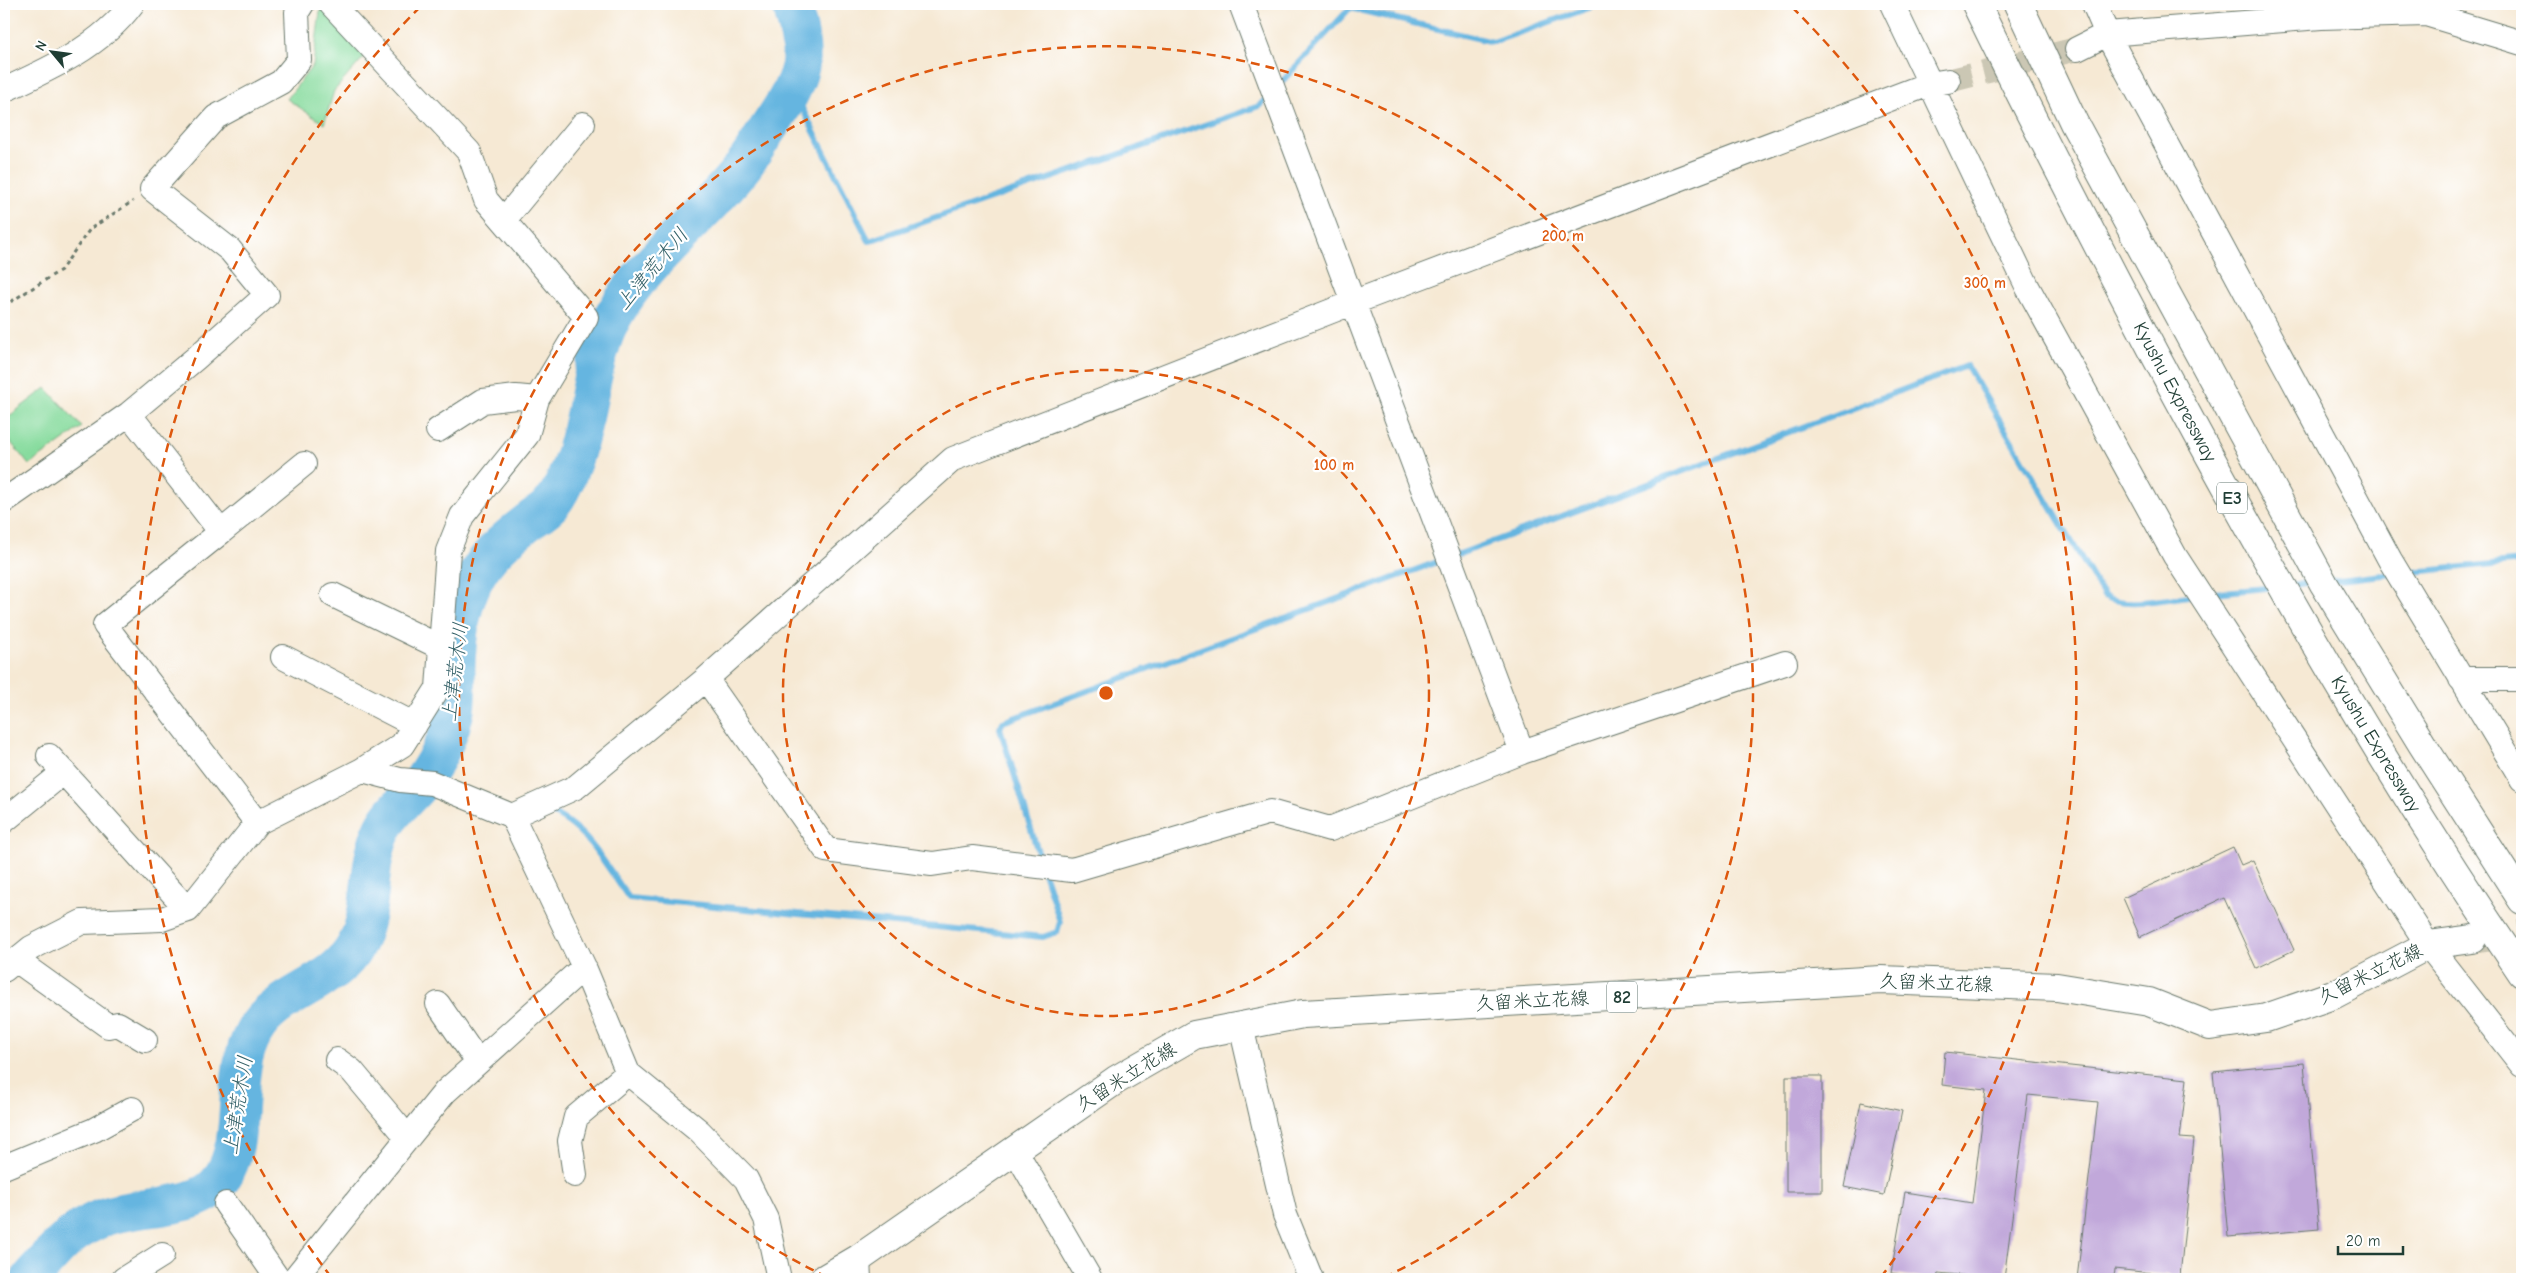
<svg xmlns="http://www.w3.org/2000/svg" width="2526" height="1283" viewBox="0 0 2526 1283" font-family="'Comic Neue','Klee One',sans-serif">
<rect width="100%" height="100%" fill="#fff"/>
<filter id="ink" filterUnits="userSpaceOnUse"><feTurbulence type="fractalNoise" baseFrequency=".02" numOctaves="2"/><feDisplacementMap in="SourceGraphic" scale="10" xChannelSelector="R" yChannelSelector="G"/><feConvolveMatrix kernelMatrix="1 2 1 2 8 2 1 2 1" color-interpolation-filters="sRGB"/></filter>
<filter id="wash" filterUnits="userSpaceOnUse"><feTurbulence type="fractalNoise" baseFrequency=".0096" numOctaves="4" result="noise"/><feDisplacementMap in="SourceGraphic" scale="20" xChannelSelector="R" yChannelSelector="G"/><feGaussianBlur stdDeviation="1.12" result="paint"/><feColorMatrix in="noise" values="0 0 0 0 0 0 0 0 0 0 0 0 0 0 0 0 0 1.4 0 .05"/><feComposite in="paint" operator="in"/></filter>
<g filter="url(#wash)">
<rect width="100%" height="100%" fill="#f6e9d4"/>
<!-- green -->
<path fill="#87db9e" stroke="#538c69" d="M321 4 365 56 334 91 324 124 287 99 313 65Z
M46 388 82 427 29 465 4 434V420Z"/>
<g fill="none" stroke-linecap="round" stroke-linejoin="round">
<!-- stream -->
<path stroke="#65b5e0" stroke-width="6" d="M1277 87 1350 8 1493 42 1600 4
M792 88 869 241 1259 106 1270 94
M1454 556 1967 366 2104 596C2125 609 2171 598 2195 595
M2404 573 2522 561
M2329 581 2392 574
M2290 585 2315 582
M2205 594 2275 587
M542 810C583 820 606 866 629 898L1043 937 1057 932 1060 922 1044 872
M1041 862 1000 728 1003 722 1445 559"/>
<!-- river -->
<path stroke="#65b5e0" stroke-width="39" d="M30 1279C56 1251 65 1234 102 1218 136 1204 200 1212 221 1179 250 1135 228 1078 254 1032 276 992 335 986 356 945 375 909 365 865 383 829 392 809 411 797 423 780 436 761 449 737 454 715 458 700 456 683 456 667 457 637 460 610 473 582 486 554 509 537 533 518 539 514 547 509 552 503 559 495 566 479 570 468 589 421 590 356 614 315 646 259 700 220 740 170 750 158 758 144 767 130 780 111 795 89 800 67 804 47 797 23 791 4"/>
</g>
<g id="blocks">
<!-- building -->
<path fill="#c1a8da" d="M2233 847 2241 865 2253 860 2294 950 2256 968 2224 898 2140 937 2123 898Z
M1945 1052 2187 1079 2180 1138 2194 1139 2180 1276 2114 1269 2113 1279H2077L2098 1102 2028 1095 2004 1279 1938 1273 1937 1279H1926L1891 1273 1905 1192 1972 1203 1986 1090 1942 1085Z
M2304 1063 2319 1229 2228 1237 2213 1072Z
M1786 1076H1822V1192H1786Z
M1861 1102 1902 1111 1884 1195 1844 1187Z"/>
</g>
</g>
<g filter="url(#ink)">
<use href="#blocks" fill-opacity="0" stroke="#6a796c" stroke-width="1"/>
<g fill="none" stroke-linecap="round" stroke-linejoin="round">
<!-- minor-tunnel -->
<path stroke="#cbc7b4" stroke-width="24" stroke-dasharray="24 12" stroke-linecap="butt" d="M1948 81 2077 49"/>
<!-- major-tunnel -->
<path stroke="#cbc7b4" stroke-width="28" stroke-dasharray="28 14" stroke-linecap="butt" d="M2477 939 2522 933"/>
<!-- minor casing -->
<g stroke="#6a796c" stroke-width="26">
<path id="minor" d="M331 4 469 152 486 200 586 317 537 399 516 397 483 401 438 430
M1241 4 1522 752
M1892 4 2028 288 2175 556 2428 945 2522 1065
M2094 4 2107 34 2390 560 2522 779
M2077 49 2107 34 2321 17 2426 14 2522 43
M4 90C50 69 101 46 132 4
M504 220 583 124
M129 414 221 532 105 625 257 823
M4 501 129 414 196 358 267 295 230 250 152 189 216 117 281 82 299 60 297 12 302 4
M221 532 304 464
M333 595 440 647
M283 657 415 725
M706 679 826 850 932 864 972 858 1072 870 1270 812 1330 829 1522 752 1785 663
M2461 679H2522
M49 756 188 910
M362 770 402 745 438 688 448 551 462 516 527 435 537 399
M512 816 576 787 706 679 953 459 1352 303 1929 84 1948 81
M4 821 64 772
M16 960 108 1026 118 1024 145 1040
M4 970 31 948 82 922 162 919 188 910 257 823 362 770 400 780 432 783 512 816 584 967 628 1073 699 1131 746 1179 766 1219 779 1279
M438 1004 478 1062
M1241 1026 1285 1215 1311 1279
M337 1060 352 1071 408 1138
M1015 1150 1090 1279
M4 1167 94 1130 132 1109
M575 1175 570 1141 576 1117 628 1073
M226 1204 278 1279
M858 1259 859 1279
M124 1279 162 1255
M294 1279 445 1092 584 967"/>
</g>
<!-- major casing -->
<g stroke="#6a796c" stroke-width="30">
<path id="major" d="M824 1279 858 1259 1116 1080 1194 1035 1241 1026 1303 1014 1881 980 2057 987 2149 1002 2210 1026 2266 1018 2333 995 2428 945 2472 939"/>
</g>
<!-- highway casing -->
<g stroke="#6a796c" stroke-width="30">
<path id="highway" d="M1976 4C2033 122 2093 237 2154 353 2267 565 2387 775 2522 973
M2018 4 2074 123 2324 584 2422 744 2522 900"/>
</g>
<!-- path -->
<path stroke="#6a796c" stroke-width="3" stroke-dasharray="4 4" stroke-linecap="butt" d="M4 306 61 270 90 229 133 201"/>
<!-- minor -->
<use href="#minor" stroke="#fff" stroke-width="24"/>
<!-- major -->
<use href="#major" stroke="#fff" stroke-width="28"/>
<!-- highway -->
<use href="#highway" stroke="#fff" stroke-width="28"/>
</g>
</g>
<!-- distance rings -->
<g fill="none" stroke="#de580e" stroke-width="2.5" stroke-dasharray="9 6">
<circle cx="1106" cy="693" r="323"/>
<path d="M827 1277A647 647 0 1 1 1385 1277"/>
<path d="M331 1277A970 970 0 0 1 420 7M1792 7A970 970 0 0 1 1881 1277"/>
</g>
<g text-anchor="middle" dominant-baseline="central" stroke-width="4.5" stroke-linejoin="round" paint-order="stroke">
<!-- shield labels -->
<g fill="#fff" stroke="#627771" stroke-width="1">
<rect x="2217" y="482.5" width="30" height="31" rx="4"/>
<rect x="1607" y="981.5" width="30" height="31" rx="4"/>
</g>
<g font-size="18" font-weight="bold" fill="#1f3d34">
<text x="2232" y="498">E3</text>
<text x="1622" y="997">82</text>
</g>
<!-- street labels -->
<g font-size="19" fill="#1f3d34" stroke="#fff">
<text transform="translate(2175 392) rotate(62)">Kyushu Expressway</text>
<text transform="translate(2376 744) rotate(59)">Kyushu Expressway</text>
<text transform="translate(2370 974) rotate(-26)">久留米立花線</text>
<text transform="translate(1936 983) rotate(2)">久留米立花線</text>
<text transform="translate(1532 1001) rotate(-3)">久留米立花線</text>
<text transform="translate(1126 1077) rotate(-32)">久留米立花線</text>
</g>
<!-- water labels -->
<g font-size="20" font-style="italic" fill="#346168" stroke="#fff">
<text transform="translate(652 269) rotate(-50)">上津荒木川</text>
<text transform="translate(455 672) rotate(-83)">上津荒木川</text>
<text transform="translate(238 1105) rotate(-81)">上津荒木川</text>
</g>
</g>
<circle cx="1106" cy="693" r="8" fill="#de580e" stroke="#fff" stroke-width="2.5"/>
<g font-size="15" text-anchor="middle" font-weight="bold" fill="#de580e" stroke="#fff" stroke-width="4.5" stroke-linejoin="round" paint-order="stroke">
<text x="1563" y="241">200 m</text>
<text x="1985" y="288">300 m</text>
<text x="1334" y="470">100 m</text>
</g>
<!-- margin -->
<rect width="2526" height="1283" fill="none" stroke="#fff" stroke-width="20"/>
<!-- north arrow -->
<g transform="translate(52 52) rotate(299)" stroke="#ffffff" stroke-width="4" paint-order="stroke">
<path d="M0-4L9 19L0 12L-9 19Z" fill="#1f3d34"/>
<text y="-8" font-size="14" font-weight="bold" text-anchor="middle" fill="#1f3d34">N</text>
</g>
<!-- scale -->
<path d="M2338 1246v8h65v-8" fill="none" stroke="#1f3d34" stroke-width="2.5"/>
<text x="2346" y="1246" font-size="15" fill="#1f3d34" stroke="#ffffff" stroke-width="4" paint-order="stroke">20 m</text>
</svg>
